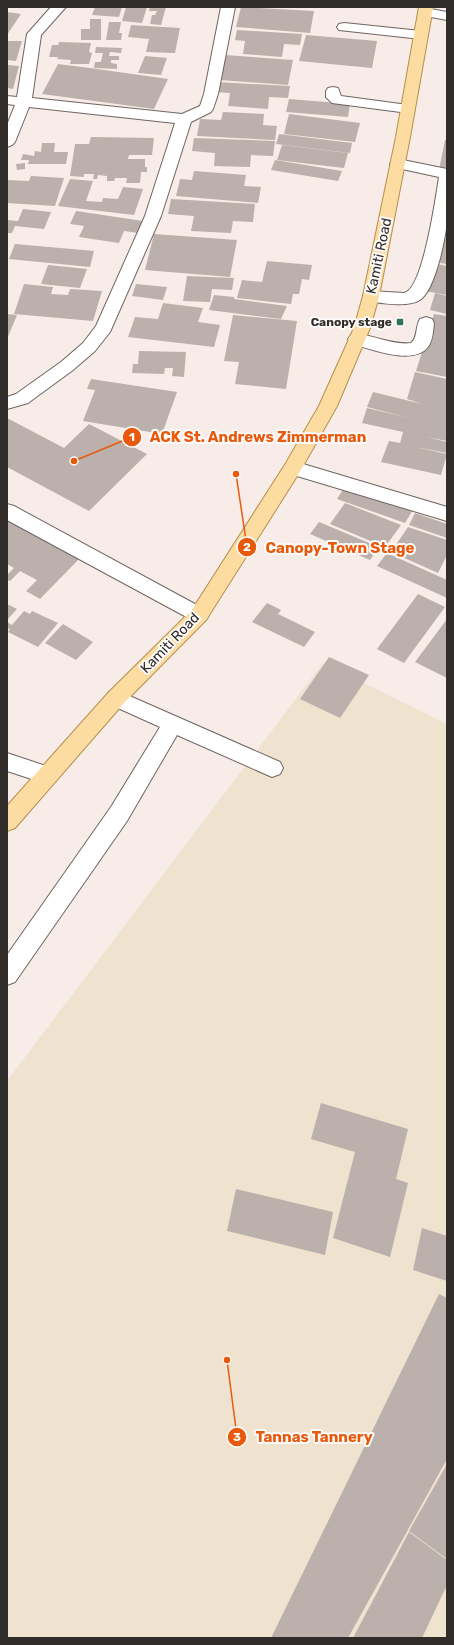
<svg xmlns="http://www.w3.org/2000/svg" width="454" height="1645" viewBox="0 0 454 1645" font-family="Rubik,sans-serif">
<rect width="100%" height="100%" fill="#f7ece7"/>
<!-- industrial -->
<path fill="#efe3cf" d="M323 663 447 724V1638H7V1081Z"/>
<!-- building -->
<path fill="#bbb0ab" d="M95 7H122L119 17 92 15Z
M126 7H147L142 23 122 21Z
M150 7H166L161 25 150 24 152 15H155L157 11H149Z
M241 7 314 11 310 33 236 27Z
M7 12 21 14 7 35Z
M90 19H101V40H81V29H90Z
M109 22H121L119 33H122L121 40H106Z
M131 25 180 28 175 53 146 52 149 39 128 37Z
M237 30 302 34 300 45 284 44 282 57 243 54 245 41 235 40Z
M306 35 377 41 372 68 299 61Z
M7 41H22L16 61 7 60Z
M59 42 91 43 89 52 92 53 89 64H70L71 60 57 59 58 57H49L52 45H58Z
M96 47 122 48 121 53 110 52 109 56H119V60H111V63L117 64V69L94 68 95 62H101L103 53H95Z
M225 55 293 60 288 85 220 80Z
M145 56 167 58 161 75 138 73Z
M58 64 90 68 168 79 154 109 42 94Z
M7 65 19 66 13 89 7 88Z
M217 82 290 86 288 98 269 97 268 109 228 106 230 93 215 92Z
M289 99 350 104 348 117 286 112Z
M223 112 264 114 263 125 277 126 275 140 197 136 200 119 221 120Z
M289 114 360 123 355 142 284 134Z
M279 134 352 143 350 153 276 144Z
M91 137 154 138 152 155H129L128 159H145V167H147V172H141L140 183H126L127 178H115L114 181H107V176L98 175 97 179H93L94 174H84V177L70 176 75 144H89Z
M194 138 275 141 273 156 251 155 250 167 214 166 215 153 192 151Z
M445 140H447V171L439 170Z
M42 143H55L54 152H68L66 164H28L29 160H21L23 154 34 156 35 151 41 152Z
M282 145 348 153 344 168 277 160Z
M275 160 342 171 338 181 271 170Z
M25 163V169L17 170 16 164Z
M194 171 246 175 244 186 261 187 258 203 176 196 180 179 192 180Z
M31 176 64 178 55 206 7 203V180L29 181Z
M70 179 93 181 86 201 102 202 103 198 118 199 123 187 143 189 134 215 58 206Z
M171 199 255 204 253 222 233 221 231 233 191 231 194 216 168 214Z
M23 209 51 212 44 229 15 226 12 233H7V220L18 221Z
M76 211 143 221 138 233 124 231 119 243 79 237 84 226 70 224Z
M154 234 237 240 230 277 145 270Z
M440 238 447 239V264L433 262Z
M15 244 83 250 94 251 90 267 9 259Z
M267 261 312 265 309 280 302 279 299 294H293L291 304 237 298 242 280 262 282Z
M433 263 447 266V295L425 291Z
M48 265 87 269 80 288 41 284Z
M187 276 234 278 232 290 212 289 210 302 183 301Z
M24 284 53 287 51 294 68 295 70 289 102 291 93 321 14 314Z
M136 284 167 287 163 300 132 296Z
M435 293 447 296V314L430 310Z
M214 295 234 297V299L287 306 281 319 209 310Z
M163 303 203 308 198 322 220 325 214 347 128 337 135 317 158 319Z
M7 314 17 315 7 339Z
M434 314 447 316V377L416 371Z
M233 315 297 321 286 389 235 384 239 362 224 361Z
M139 351 186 352 184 377 172 376 173 368H165L164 374 132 373 133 364H138Z
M415 372 447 379V441L427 437 447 442V453L415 447 447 454 441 475 381 462 389 441 400 443 403 432 362 423 367 408 409 418 367 407 373 392 422 404 407 399Z
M91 379 177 392 162 434 83 421 95 390 87 389Z
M7 418 64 448 89 424 147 454 89 511 7 467Z
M346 485 414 508 405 523 337 499Z
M345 503 401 525 385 547 330 524Z
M415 513 447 524V538L409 525Z
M7 518 81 557 40 599 26 591 37 580 20 571 10 581 7 580V575L14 568 7 564Z
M319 522 379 547 370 560 310 534Z
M408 527 447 540V555L438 573 391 552Z
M387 553 447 580V598L377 566Z
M418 594 445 607 404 663 377 649Z
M267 603 281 610 278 614 315 632 304 647 252 622Z
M7 604 17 609 7 620Z
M24 611 30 614 32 611 58 623 38 647 8 632 10 629 7 628V622L12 625Z
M447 619V678L415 662Z
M63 624 93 642 76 660 45 643Z
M329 657 369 675 340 718 300 699Z
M321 1103 408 1129 396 1179 408 1183 390 1257 333 1238 355 1152 311 1139Z
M236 1189 333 1212 325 1255 227 1231Z
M422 1228 447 1236V1281L413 1270Z
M439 1294 447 1298V1459L348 1638H271Z
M447 1464V1559L409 1531Z
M409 1532 447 1560V1585L422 1638H353Z"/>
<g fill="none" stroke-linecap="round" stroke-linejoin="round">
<!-- minor casing -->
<g stroke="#6f6561" stroke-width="2">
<path id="minor" d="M51 7H66L41 35 32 98 182 114 200 106 204 94 221 7H235L218 94 213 109 211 112 191 122 161 216 110 332 95 351 73 370 28 403 7 409V397L16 394 61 362 83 343 96 326 145 216 175 123 29 107 15 142 12 145 7 147V125L15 105 7 104V96L17 97 27 34Z
M425 8 447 12V20L420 15 418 12 420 9Z
M344 23 421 31 426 32 428 35 426 38 421 39 339 30 337 27 339 24Z
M333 87 338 88 341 96 408 105 413 106 415 109 413 112 408 113 332 103 326 97V91L328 88Z
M398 159 447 169C447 187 449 205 447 222 445 240 435 290 420 300 408 308 378 303 365 300L363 296 365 292 371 291 404 293C423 290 436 196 439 177L393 167 390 164 393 161Z
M426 317 432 319 434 323C433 331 433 340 428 347 414 366 369 349 351 343L348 339 351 335C365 331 391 346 411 343 418 338 415 327 420 319Z
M293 461 447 507V521L287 473 284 468 287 463Z
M7 504 14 506 206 610 209 615 206 620 199 623 192 620 7 520Z
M116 690 280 762 283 768 280 774 272 777 177 735 127 821 15 982 7 985V955L111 807 160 727 109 704 106 698 109 692Z
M7 753 55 769 58 775 55 781 47 784 7 771Z"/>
</g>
<!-- major casing -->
<g stroke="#b58f4e" stroke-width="2">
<path id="major" d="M419 7H433L410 137 379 296 370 328 337 406 299 473 206 620 123 704 15 828 7 831V806L109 692 192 610 286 463 319 406 354 328 363 296 396 137Z"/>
</g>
<!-- minor -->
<use href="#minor" fill="#fff" fill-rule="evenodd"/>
<!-- major -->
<use href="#major" fill="#fddca1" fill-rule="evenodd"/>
</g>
<!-- markers -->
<rect fill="#327260" stroke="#fefbfa" stroke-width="1.5" x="396" y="318" width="8" height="8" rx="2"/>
<g text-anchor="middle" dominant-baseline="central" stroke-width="4" stroke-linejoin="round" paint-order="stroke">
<!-- far-poi labels -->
<g font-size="12" font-weight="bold" fill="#302c2a" stroke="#fefbfa" text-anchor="end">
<text x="392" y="322">Canopy stage</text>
</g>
<!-- street labels -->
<g font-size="14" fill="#302c2a" stroke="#fefbfa">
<text transform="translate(379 256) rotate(-78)">Kamiti Road</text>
<text transform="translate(170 643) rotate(-46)">Kamiti Road</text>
</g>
</g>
<!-- callouts -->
<path fill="none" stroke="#e8590c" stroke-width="1.5" d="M74 461L132 437M236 474L247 547M227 1360L237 1437"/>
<g fill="#e8590c" stroke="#fefbfa" stroke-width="1.5">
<circle cx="74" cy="461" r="4"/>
<circle cx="236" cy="474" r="4"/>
<circle cx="227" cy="1360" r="4"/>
<circle cx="132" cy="437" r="10"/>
<circle cx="247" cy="547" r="10"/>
<circle cx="237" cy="1437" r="10"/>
</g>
<g font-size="12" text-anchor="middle" font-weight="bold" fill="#fff">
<text x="132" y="441">1</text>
<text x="247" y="551">2</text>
<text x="237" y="1441">3</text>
</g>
<g font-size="15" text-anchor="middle" font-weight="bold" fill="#e8590c" stroke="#fefbfa" stroke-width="4" stroke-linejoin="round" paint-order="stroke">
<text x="258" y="442">ACK St. Andrews Zimmerman</text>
<text x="340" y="553">Canopy-Town Stage</text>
<text x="314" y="1442">Tannas Tannery</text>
</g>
<!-- border -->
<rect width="454" height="1645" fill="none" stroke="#302c2a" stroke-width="16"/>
</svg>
